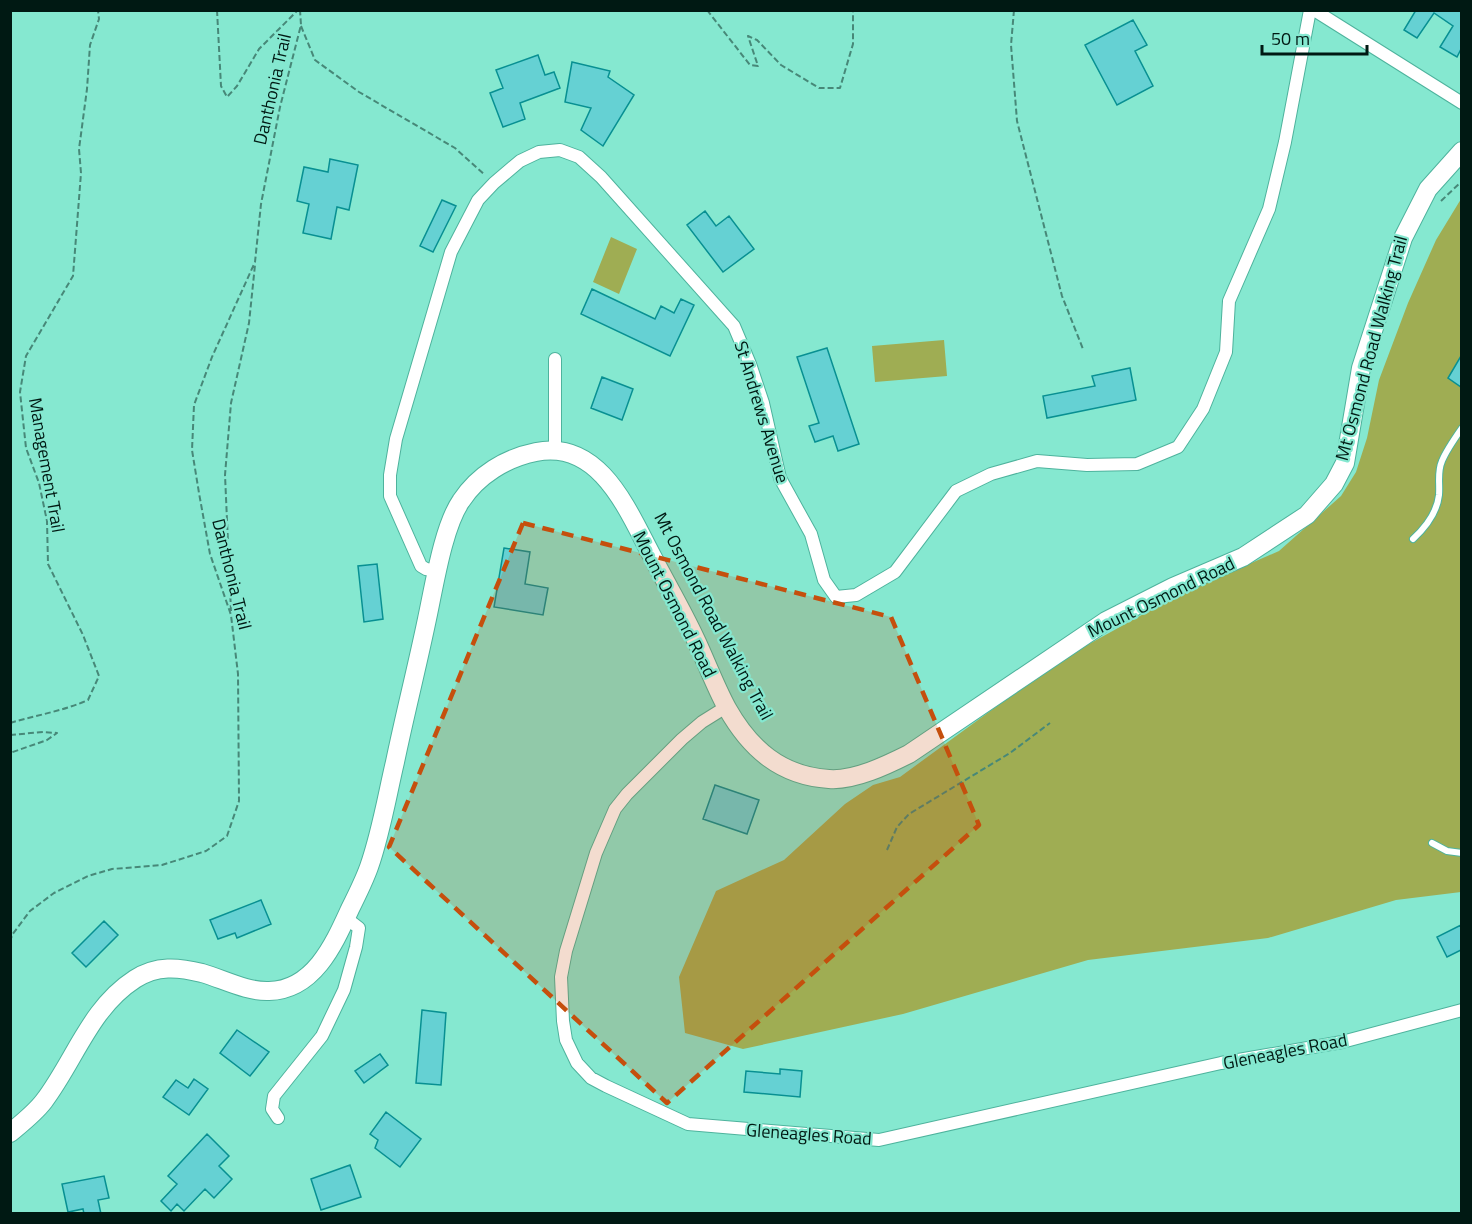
<svg xmlns="http://www.w3.org/2000/svg" width="1472" height="1224" viewBox="0 0 1472 1224" font-family="'Titillium Web',sans-serif">
<rect width="100%" height="100%" fill="#85e8d0"/>
<!-- green -->
<path fill="#9fad53" d="M1461 199V892L1396 900 1268 938 1088 960 903 1014 743 1049 685 1033 679 977 716 891 784 860 845 804 873 785 900 777 1060 660 1178 595 1279 551 1341 496 1356 472 1367 438 1379 380 1408 303 1436 240Z
M611 237 637 249 619 294 593 282Z
M944 340 947 376 875 382 872 346Z"/>
<!-- building -->
<path fill="#65d1d3" stroke="#089092" stroke-width="1.5" d="M1416 10H1461V49L1457 57 1440 47 1453 26 1434 13 1417 38 1404 30Z
M1133 20 1147 45 1135 51 1153 86 1117 105 1085 45Z
M538 55 545 75 554 72 560 88 520 103 525 119 503 127 490 93 503 88 496 70Z
M572 62 610 71 608 77 634 95 603 146 581 130 591 108 565 102Z
M330 159 358 165 349 210 337 207 331 239 303 233 309 204 297 201 304 167 328 172Z
M442 200 456 206 433 252 420 246Z
M705 211 716 226 729 216 754 249 723 272 687 225Z
M592 289 655 319 661 306 674 313 681 299 694 305 670 356 581 314Z
M827 348 859 444 838 451 833 436 815 442 809 426 819 423 797 357Z
M1461 356V387L1448 378Z
M1130 368 1136 400 1047 418 1043 396 1095 386 1092 376Z
M602 377 633 389 622 420 591 408Z
M504 548 530 552 525 584 548 588 543 615 494 607Z
M377 564 383 619 364 622 358 566Z
M715 785 759 800 747 834 703 819Z
M261 900 271 924 237 938 235 933 218 939 210 920Z
M104 921 118 935 86 967 72 953Z
M1461 925V950L1447 957 1437 937Z
M422 1010 446 1013 441 1085 416 1083Z
M237 1030 269 1052 250 1076 220 1053Z
M380 1054 388 1065 364 1083 355 1071Z
M780 1069 802 1071 800 1097 744 1092 746 1071 780 1074Z
M194 1079 208 1089 189 1115 163 1097 176 1080 188 1088Z
M386 1112 421 1139 400 1167 375 1148 378 1140 370 1134Z
M207 1134 229 1156 219 1166 232 1179 214 1198 205 1189 184 1211 177 1204 171 1211 161 1201 177 1184 168 1176Z
M350 1165 361 1197 321 1210 311 1179Z
M104 1176 109 1198 98 1200 101 1214H84L83 1209 68 1212 62 1184Z"/>
<g fill="none" stroke-linecap="round" stroke-linejoin="round">
<!-- lane casing -->
<g stroke="#4eb39d" stroke-width="8">
<path id="lane" d="M1413 539C1426 527 1437 513 1439 495 1440 483 1437 472 1442 461 1446 451 1455 438 1462 428
M1432 843 1447 851 1462 853"/>
</g>
<!-- street casing -->
<g stroke="#4eb39d" stroke-width="14">
<path id="street" d="M1314 10 1462 103
M555 359V449
M437 571 426 569 421 566 390 496V475L396 439 451 252 478 200 494 183 520 161 539 152 560 150 579 157 601 177 734 326 750 364 763 403 780 478 811 534 824 580 836 597 856 595 895 572 956 491 991 474 1037 461 1087 465 1137 464 1178 447 1203 409 1226 352 1229 301 1269 209 1285 142 1310 10
M726 707 702 722 682 739 627 794 615 809 596 853 566 951 561 977 563 1021 566 1040 577 1063 591 1078 606 1086 688 1124 879 1140 1221 1063 1342 1042 1462 1010
M278 1118 272 1109 274 1096 322 1036 344 990 356 947 359 928 346 918"/>
</g>
<!-- secondary casing -->
<g stroke="#4eb39d" stroke-width="20">
<path id="secondary" d="M10 1133C22 1123 35 1113 44 1101 75 1060 90 1008 135 979 157 965 178 967 202 973 223 979 247 992 269 991 314 990 334 944 350 909 357 895 364 881 369 867 381 833 387 796 395 762 405 714 417 667 427 619 434 587 443 527 461 501 478 475 506 458 536 452 600 439 628 511 652 556 666 583 682 610 695 638 706 661 715 686 727 708 750 749 781 776 829 779 854 781 887 765 909 754L1106 621 1173 587 1243 557 1307 515 1334 484 1345 463 1361 368 1403 238 1428 189 1462 151"/>
</g>
<!-- path -->
<path stroke="#478878" stroke-width="2" stroke-dasharray="6 3" stroke-linecap="butt" d="M217 10 221 86 227 97 237 86 259 49 298 10
M707 10 750 65 758 66 748 36 757 40 781 65 819 88H840L853 44V10
M1014 10 1011 45 1017 121 1062 296 1083 349
M301 26 315 60 359 92 455 148 485 175
M1441 201 1462 181
M231 611 225 475 231 403 249 323 255 265
M10 723C37 715 63 711 88 700L99 676 83 635 48 564 47 521 39 483 26 448 20 392 26 356 73 276 81 173 79 149 87 89 90 45 99 19 98 10
M10 735 43 732 57 733 47 740 10 753
M887 850 897 827 909 814 1010 753 1050 723
M10 942 12 935 30 911 54 893 88 876 112 869 162 865 206 851 227 836 239 801 238 674 231 615 210 554 199 493 192 450 194 405 212 357 255 262 261 204 280 107 301 25 300 10"/>
<!-- lane -->
<use href="#lane" stroke="#fff" stroke-width="6"/>
<!-- street -->
<use href="#street" stroke="#fff" stroke-width="12"/>
<!-- secondary -->
<use href="#secondary" stroke="#fff" stroke-width="18"/>
</g>
<!-- marked area -->
<path fill="#c54f0d" fill-opacity="0.2" stroke="#c54f0d" stroke-width="4.5" stroke-dasharray="12 8" stroke-linejoin="round" d="M523 523 891 617 979 825 667 1103 389 847Z"/>
<g text-anchor="middle" dominant-baseline="central" stroke-width="4.5" stroke-linejoin="round" paint-order="stroke">
<!-- street labels -->
<g font-size="18" fill="#001913" stroke="#85e8d0">
<text transform="translate(272 89) rotate(-77)">Danthonia Trail</text>
<text transform="translate(1371 348) rotate(-75)">Mt Osmond Road Walking Trail</text>
<text transform="translate(762 412) rotate(73)">St Andrews Avenue</text>
<text transform="translate(47 465) rotate(80)">Management Trail</text>
<text transform="translate(232 574) rotate(76)">Danthonia Trail</text>
<text transform="translate(1161 597) rotate(-26)">Mount Osmond Road</text>
<text transform="translate(675 604) rotate(63)">Mount Osmond Road</text>
<text transform="translate(714 616) rotate(62)">Mt Osmond Road Walking Trail</text>
<text transform="translate(1285 1051) rotate(-11)">Gleneagles Road</text>
<text transform="translate(809 1134) rotate(4)">Gleneagles Road</text>
</g>
</g>
<!-- border -->
<rect width="1472" height="1224" fill="none" stroke="#001913" stroke-width="24"/>
<!-- scale -->
<path d="M1262 45v9h105v-9" fill="none" stroke="#001913" stroke-width="3"/>
<text x="1271" y="45" font-size="18" fill="#001913" stroke="#85e8d0" stroke-width="4.5" paint-order="stroke">50 m</text>
</svg>
